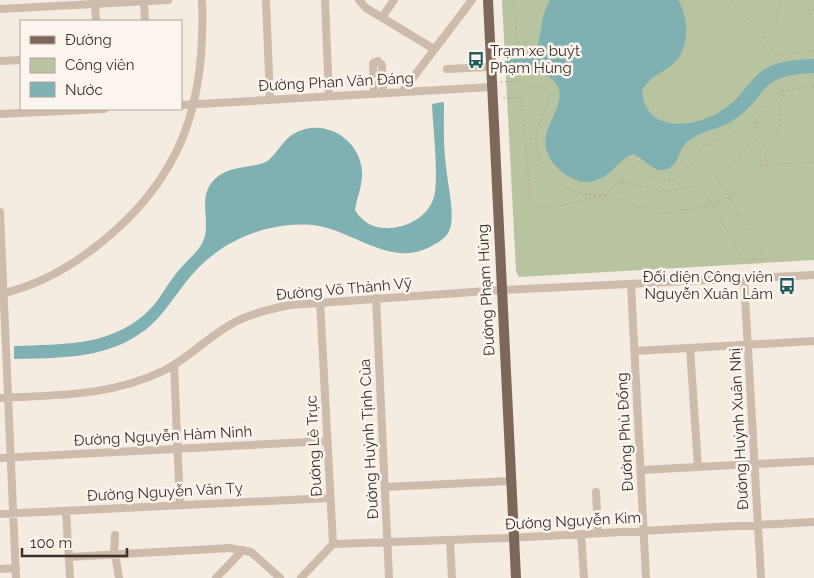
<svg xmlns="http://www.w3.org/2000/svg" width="814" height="578" viewBox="0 0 814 578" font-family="Raleway,sans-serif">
<rect width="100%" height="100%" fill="#f4ebe1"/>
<!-- green -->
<path fill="#b8c4a0" d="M502 0H814V260L519 277 516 271Z"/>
<!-- water -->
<path fill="#7fb0b2" d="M550 0H678C689 18 690 48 674 63 661 75 651 74 642 91 646 137 701 127 727 107 742 96 749 79 765 69 781 60 797 60 814 59V73C753 75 771 97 732 121 718 130 699 131 687 142 678 150 679 165 667 169 653 174 644 158 633 154 617 160 613 176 593 181 582 184 571 179 562 172 521 137 571 111 557 85 548 69 520 70 505 68L504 62 532 54 537 49 544 13Z
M444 102C444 123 443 145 446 166 447 183 457 219 448 233 444 240 436 243 430 247 392 267 356 233 319 226 302 223 283 225 266 229 233 238 207 255 186 282 171 301 159 322 138 335 102 359 56 358 14 359V346C64 344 116 347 153 306 161 297 167 285 175 275 183 263 199 253 204 239 211 219 196 196 216 178 231 165 249 169 266 162 278 154 282 139 297 132 326 118 360 140 362 171 363 184 357 197 355 210 363 223 374 229 390 228 410 227 432 214 435 192 438 168 433 129 432 104Z"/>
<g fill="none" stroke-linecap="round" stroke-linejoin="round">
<!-- path -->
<path stroke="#b9a596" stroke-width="1" stroke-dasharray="2.5 2.5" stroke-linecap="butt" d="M730 0 763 33 774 55 814 51
M803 0 814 21
M763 33 777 19 780 0
M500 56 518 50 514 0
M500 82 517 81 546 89 550 94C548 109 539 119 537 131 531 159 549 182 574 191 583 195 596 194 605 195L635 167 643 172 647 177 673 181 685 171C691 140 731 139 753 122 765 113 767 98 782 91
M503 98 521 97 531 204 546 207 564 205 605 195 660 214 708 206 736 193 758 171 779 129 782 91 814 86
M761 165 814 162
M621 181 664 192 701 185 744 260 766 259 716 177C734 164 757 143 756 120"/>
<!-- minor -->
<path stroke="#cdbbac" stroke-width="8" d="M266 0 270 100
M325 0 329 96
M359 0 366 8 434 49
M144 1 145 21
M95 4 96 21
M0 9 168 0
M383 16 394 0
M0 61 21 60
M447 69 490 67
M402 92 472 0
M374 94 373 63 378 61 382 65 383 93
M181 105 491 87
M0 114 104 109
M0 212 16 578
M744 279 761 578
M631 284 646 578
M0 294C37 286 69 268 98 245 182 179 206 104 202 0
M376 298 389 578
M690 348 698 467
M635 351 814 341
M174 365 180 505
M0 398C57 395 111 396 163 371 189 358 210 335 235 322 253 313 271 309 290 305L501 290 814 275
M0 458 327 441
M641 470 814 461
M385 487 511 481
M596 492 598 533
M66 511 70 578
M0 514 330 498
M581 534 584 578
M450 540 452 578
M333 544 506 538 814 522
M114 554 115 535
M115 554 119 578
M69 557 230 548 251 552 280 578
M0 569 16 568
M216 578 243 550
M301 578 333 544 320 301"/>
<!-- major -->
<path stroke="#7d675c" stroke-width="10" d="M488 0 516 578"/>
</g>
<!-- icons -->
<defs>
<g id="bus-bare" transform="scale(1.35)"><path d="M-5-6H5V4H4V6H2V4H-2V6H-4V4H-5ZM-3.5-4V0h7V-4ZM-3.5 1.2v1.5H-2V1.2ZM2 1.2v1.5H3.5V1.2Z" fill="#1f5a5e" stroke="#fbf5ee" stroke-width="2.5" paint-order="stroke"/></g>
</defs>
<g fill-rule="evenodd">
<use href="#bus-bare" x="476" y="60"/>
<use href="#bus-bare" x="787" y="286"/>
</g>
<g text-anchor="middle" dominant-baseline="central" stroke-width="5" stroke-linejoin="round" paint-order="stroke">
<!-- poi labels -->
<g font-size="15" fill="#3b302b" stroke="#fbf5ee" text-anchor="start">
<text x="490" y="51">Trạm xe buýt<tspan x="490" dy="17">Phạm Hùng</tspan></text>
<text x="773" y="277" text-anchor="end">Đối diện Công viên<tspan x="773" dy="17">Nguyễn Xuân Lâm</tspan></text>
</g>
<!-- street labels -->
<g font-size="15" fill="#3b302b" stroke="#fbf5ee">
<text transform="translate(336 82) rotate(-3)">Đường Phan Văn Đáng</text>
<text transform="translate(344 289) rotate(-5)">Đường Võ Thành Vỹ</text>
<text transform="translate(486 290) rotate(-93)">Đường Phạm Hùng</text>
<text transform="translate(739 429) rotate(-93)">Đường Huỳnh Xuân Nhị</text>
<text transform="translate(625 432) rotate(-93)">Đường Phù Đổng</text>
<text transform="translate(163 436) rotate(-3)">Đường Nguyễn Hàm Ninh</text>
<text transform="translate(369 439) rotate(-93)">Đường Huỳnh Tịnh Của</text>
<text transform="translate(314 446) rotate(-93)">Đường Lê Trực</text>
<text transform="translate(165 492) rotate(-3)">Đường Nguyễn Văn Tỵ</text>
<text transform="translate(573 521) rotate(-3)">Đường Nguyễn Kim</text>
</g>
</g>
<!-- legend -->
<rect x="20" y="20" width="162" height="90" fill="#fbf5ee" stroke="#aea6a0"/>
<rect x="30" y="36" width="25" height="8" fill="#7d675c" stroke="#aea6a0"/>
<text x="65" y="45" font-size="15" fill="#3b302b">Đường</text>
<rect x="30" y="58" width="25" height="15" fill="#b8c4a0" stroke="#aea6a0"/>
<text x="65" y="70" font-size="15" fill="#3b302b">Công viên</text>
<rect x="30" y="82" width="25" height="15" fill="#7fb0b2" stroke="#aea6a0"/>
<text x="65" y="95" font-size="15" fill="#3b302b">Nước</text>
<!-- scale -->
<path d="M22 548v8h105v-8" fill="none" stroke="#3b302b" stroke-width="2.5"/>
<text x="30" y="548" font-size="15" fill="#3b302b" stroke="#fbf5ee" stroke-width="4" paint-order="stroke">100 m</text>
</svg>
